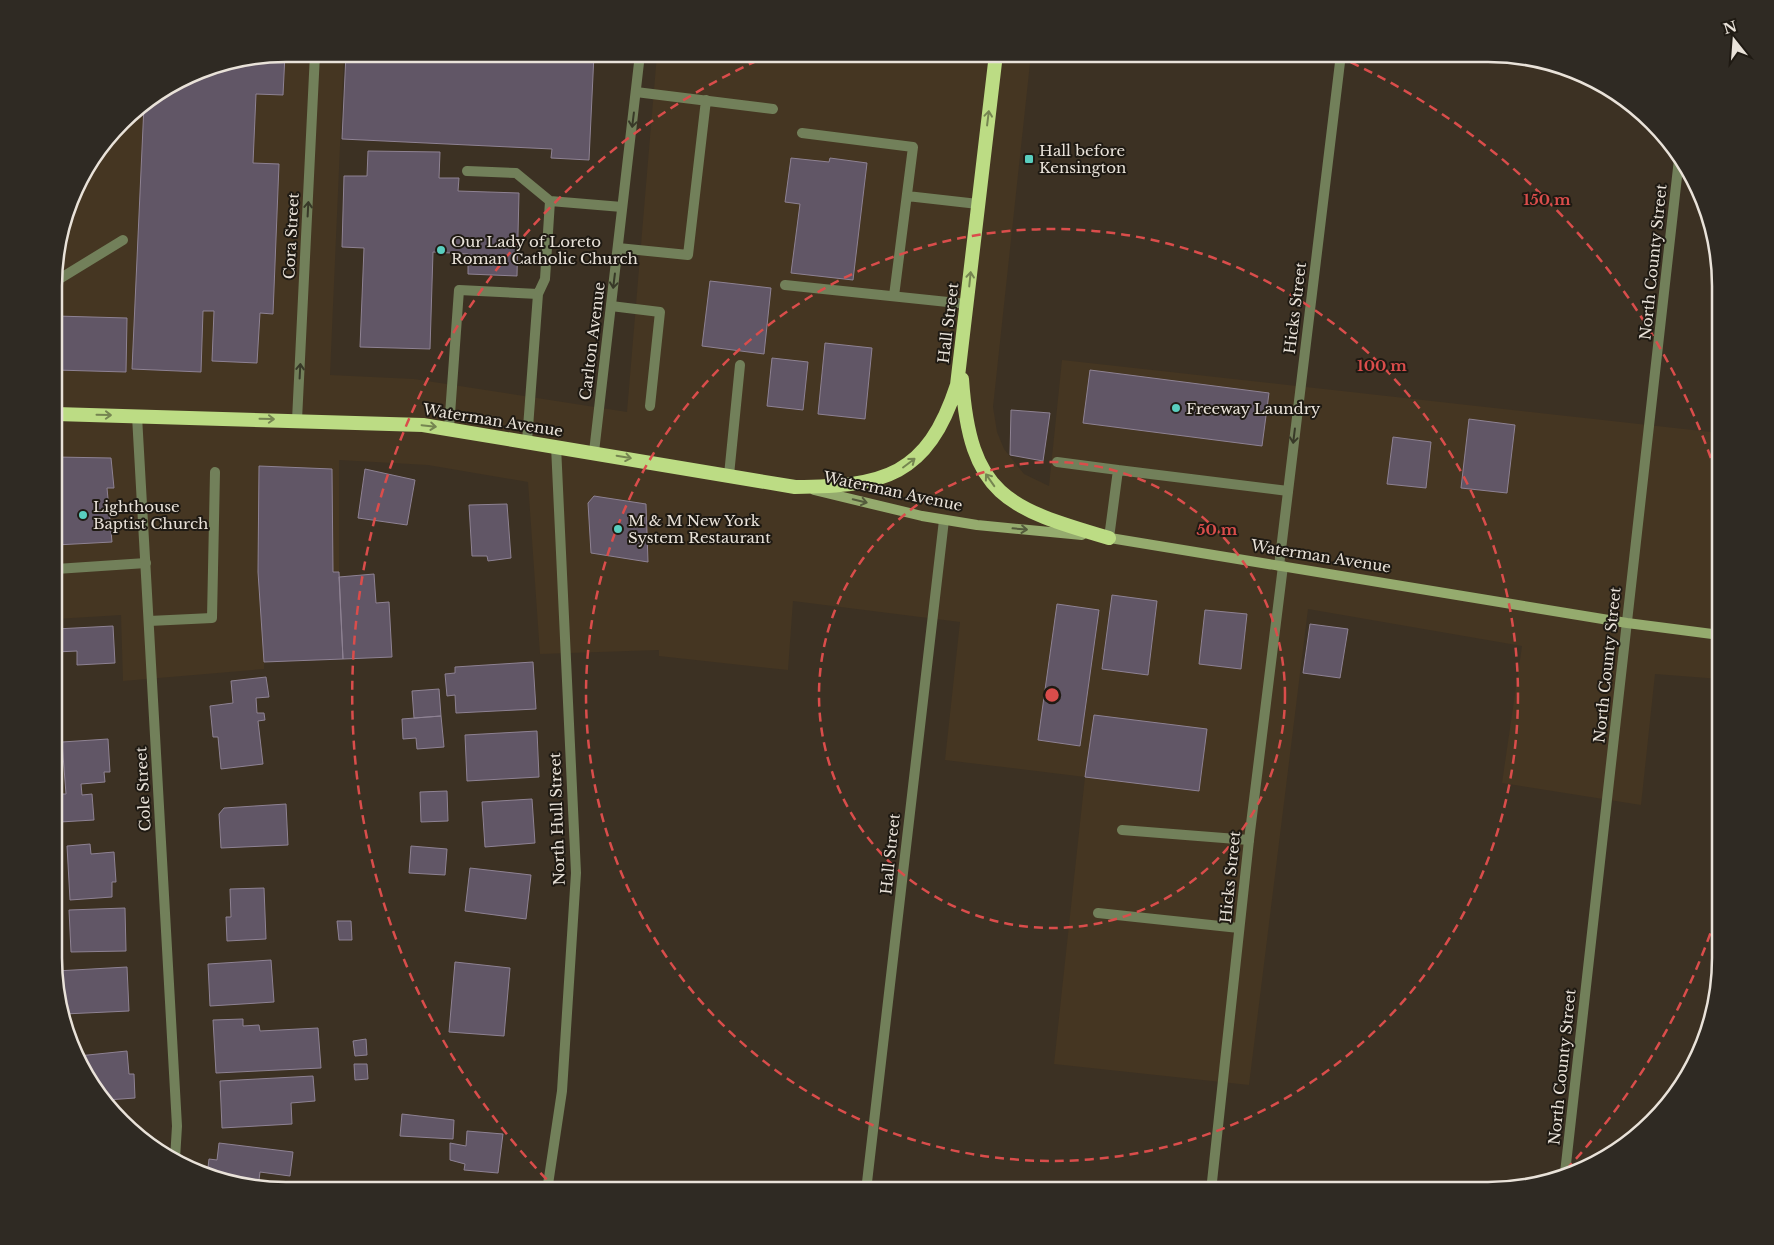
<svg xmlns="http://www.w3.org/2000/svg" width="1774" height="1245" viewBox="0 0 1774 1245" font-family="'Libre Baskerville',serif">
<rect width="100%" height="100%" fill="#3c3123"/>
<!-- built -->
<path fill="#453622" d="M287 54H344L330 375 414 379 627 412 657 54H1031L993 407 997 432 1004 449 1024 474 1049 486 1062 360 1720 433V679L1655 674 1641 805 1502 783 1522 646 1308 609 1249 1085 1054 1064 1085 777 945 760 960 622 793 601 788 670 659 656V650L540 654 528 482 428 465 339 460V572L343 659 264 662V669L123 681 121 615 56 619V256L78 183 133 112 198 71Z"/>
<!-- building -->
<path fill="#615666" stroke="#8e8293" d="M285 54 283 95 256 94 253 163 279 164 273 314 260 313 257 363 212 361 214 311H203L201 372 132 369 144 105 198 71Z
M346 54H594L589 160 551 158 552 149 342 139Z
M368 151 440 152 439 178H459L458 191 519 193 517 276 468 274V254L433 252 430 349 360 347 364 248 342 247 344 176H367Z
M791 158 829 162 830 158 867 163 853 280 791 273 800 204 785 202Z
M710 281 771 288 764 354 702 346Z
M56 316 127 318 126 372 56 370Z
M825 343 872 348 865 419 818 414Z
M772 358 808 362 803 410 767 406Z
M1090 370 1269 393 1262 446 1083 423Z
M1011 410 1050 413 1043 461 1010 455Z
M1469 419 1515 425 1507 493 1461 488Z
M1393 437 1431 442 1426 488 1387 484Z
M56 457 111 458 114 488H107L112 542 56 545Z
M259 466 332 469 333 572H339L343 659 264 662 258 572Z
M365 469 415 480 407 525 358 518Z
M594 496 646 504 648 562 591 553 588 503Z
M507 504 511 558 488 561 487 556H472L469 505Z
M374 574 376 603 389 602 392 657 343 659 339 577Z
M1112 595 1157 601 1148 675 1102 669Z
M1057 604 1099 610 1080 746 1038 740Z
M1205 610 1247 614 1241 669 1199 664Z
M1310 624 1348 629 1340 678 1303 673Z
M113 626 115 663 77 665V651L56 652V629Z
M533 662 536 709 456 713 455 695 447 696 445 674 455 673V667Z
M266 677 269 697 256 698 257 713H264L265 720 258 721 263 764 221 769 218 737H213L210 706 233 703 231 681Z
M439 689 441 716 414 718 412 691Z
M56 702H61V731H56Z
M1094 715 1207 729 1199 791 1085 777Z
M441 716 444 747 417 749 416 738 403 739 402 719Z
M537 731 539 777 467 781 465 735Z
M108 739 110 772H104L105 782 81 784 82 795 92 794 94 820 60 822 58 794H66L62 742Z
M447 791 448 821 421 822 420 792Z
M532 799 535 843 485 847 482 802Z
M286 804 288 845 221 848 219 814 224 808Z
M90 844 91 854 114 852 116 882H112V897L70 900 67 846Z
M411 846 447 849 445 875 409 873Z
M470 868 531 875 526 919 465 911Z
M264 888 266 939 227 941 226 917H231L230 889Z
M125 908 126 951 71 952 69 910Z
M337 921H351L352 940H339Z
M271 960 274 1002 210 1006 208 964Z
M455 962 510 968 504 1036 449 1032Z
M127 967 129 1011 64 1014 56 989V971Z
M243 1019V1026L259 1025 260 1031 318 1028 321 1068 216 1073 213 1020Z
M366 1039 367 1055 355 1056 353 1041Z
M127 1051 129 1074H134L135 1098 107 1100 85 1075 78 1056Z
M354 1064H367L368 1079 355 1080Z
M313 1076 315 1101 291 1103 292 1124 222 1128 220 1081Z
M402 1114 454 1120 453 1139 400 1136Z
M467 1131 503 1134 498 1173 464 1170 465 1164 450 1160V1143L466 1146Z
M219 1143 293 1152 290 1176 260 1172 258 1188 211 1179 207 1176 209 1159 217 1160Z"/>
<g fill="none" stroke-linecap="round" stroke-linejoin="round">
<!-- service -->
<path stroke="#72805a" stroke-width="10" d="M636 92 773 109
M802 133 913 147 894 296
M467 171 516 173 550 201
M907 196 978 204
M618 248 688 255 706 100
M56 281 123 240
M785 285 967 304
M611 306 660 312 650 406
M449 428 459 290 538 294
M527 441 538 294 545 279 550 201 622 207
M1057 462 1118 470
M729 475 740 365
M1109 538 1118 470 1288 491
M56 569 146 563
M149 621 212 618 215 472
M1122 830 1249 840
M1098 913 1239 928"/>
<!-- minor -->
<path stroke="#72805a" stroke-width="10" d="M137 416 177 1126 175 1159
M297 420 315 54
M594 452 640 54
M1279 566 1341 54
M1565 1173 1679 159
M547 1191 562 1091 576 873 556 446
M866 1191 944 520
M1211 1191 1249 840 1283 566"/>
<!-- secondary -->
<path stroke="#95ab6e" stroke-width="10" d="M814 490 922 516 977 525 1082 535
M1104 537 1627 623 1720 635"/>
<!-- trunk -->
<path stroke="#bcdc84" stroke-width="14" d="M962 379C970 496 1007 508 1109 538
M56 414 423 425 795 487C884 486 927 477 957 385L996 54"/>
</g>
<!-- one-way arrows -->
<defs><path id="oneway-shaft" d="M-6 0H5M1.5-3L5.5 0L1.5 3" fill="none" stroke-width="1.6" stroke-linecap="round" stroke-linejoin="round" transform="scale(1.25)"/></defs>
<g stroke="#758551">
<use href="#oneway-shaft" transform="translate(988 118) rotate(-83)"/>
<use href="#oneway-shaft" transform="translate(970 279) rotate(-84)"/>
<use href="#oneway-shaft" transform="translate(104 415) rotate(1)"/>
<use href="#oneway-shaft" transform="translate(267 419) rotate(1)"/>
<use href="#oneway-shaft" transform="translate(429 426) rotate(6)"/>
<use href="#oneway-shaft" transform="translate(624 457) rotate(10)"/>
<use href="#oneway-shaft" transform="translate(909 463) rotate(-37)"/>
<use href="#oneway-shaft" transform="translate(990 480) rotate(-125)"/>
</g>
<g stroke="#383928">
<use href="#oneway-shaft" transform="translate(633 120) rotate(97)"/>
<use href="#oneway-shaft" transform="translate(308 209) rotate(-87)"/>
<use href="#oneway-shaft" transform="translate(614 281) rotate(97)"/>
<use href="#oneway-shaft" transform="translate(300 371) rotate(-87)"/>
<use href="#oneway-shaft" transform="translate(1294 436) rotate(97)"/>
</g>
<g stroke="#545b3c">
<use href="#oneway-shaft" transform="translate(860 501) rotate(14)"/>
<use href="#oneway-shaft" transform="translate(1020 529) rotate(5)"/>
</g>
<!-- distance rings -->
<g fill="none" stroke="#da4d4b" stroke-width="2.5" stroke-dasharray="9 6">
<circle cx="1052" cy="695" r="233"/>
<circle cx="1052" cy="695" r="466"/>
<path d="M1720 905A700 700 0 0 1 1564 1172M557 1190A700 700 0 0 1 767 56M1337 56A700 700 0 0 1 1720 485"/>
</g>
<!-- markers -->
<g fill="#59cebf" stroke="#1f1a13" stroke-width="2">
<rect x="1024" y="154" width="10" height="10" rx="2.5"/>
<circle cx="441" cy="250" r="5"/>
<circle cx="1176" cy="408" r="5"/>
<circle cx="83" cy="515" r="5"/>
<circle cx="618" cy="529" r="5"/>
</g>
<g text-anchor="middle" dominant-baseline="central" stroke-width="4" stroke-linejoin="round" paint-order="stroke">
<!-- poi labels -->
<g font-size="15" fill="#e9e2d9" stroke="#1f1a13" text-anchor="start">
<text x="1039" y="150">Hall before<tspan x="1039" dy="17">Kensington</tspan></text>
<text x="451" y="241">Our Lady of Loreto<tspan x="451" dy="17">Roman Catholic Church</tspan></text>
<text x="1186" y="408">Freeway Laundry</text>
<text x="93" y="506">Lighthouse<tspan x="93" dy="17">Baptist Church</tspan></text>
<text x="628" y="520">M &amp; M New York<tspan x="628" dy="17">System Restaurant</tspan></text>
</g>
<!-- street labels -->
<g font-size="15" fill="#e9e2d9" stroke="#1f1a13">
<text transform="translate(291 236) rotate(-87)">Cora Street</text>
<text transform="translate(1653 262) rotate(-84)">North County Street</text>
<text transform="translate(1295 308) rotate(-83)">Hicks Street</text>
<text transform="translate(948 323) rotate(-83)">Hall Street</text>
<text transform="translate(592 341) rotate(-83)">Carlton Avenue</text>
<text transform="translate(493 420) rotate(9)">Waterman Avenue</text>
<text transform="translate(893 491) rotate(12)">Waterman Avenue</text>
<text transform="translate(1321 556) rotate(9)">Waterman Avenue</text>
<text transform="translate(1607 665) rotate(-84)">North County Street</text>
<text transform="translate(143 789) rotate(-93)">Cole Street</text>
<text transform="translate(557 819) rotate(-92)">North Hull Street</text>
<text transform="translate(890 854) rotate(-84)">Hall Street</text>
<text transform="translate(1230 877) rotate(-84)">Hicks Street</text>
<text transform="translate(1562 1067) rotate(-84)">North County Street</text>
</g>
</g>
<!-- crop -->
<path d="M0 0H1774V1245H0ZM286 62H1488A224 224 0 0 1 1712 286V958A224 224 0 0 1 1488 1182H286A224 224 0 0 1 62 958V286A224 224 0 0 1 286 62Z" fill="#2f2a23" fill-rule="evenodd"/>
<path fill="none" stroke="#e9e2d9" stroke-width="2.5" d="M286 62H1488A224 224 0 0 1 1712 286V958A224 224 0 0 1 1488 1182H286A224 224 0 0 1 62 958V286A224 224 0 0 1 286 62Z"/>
<circle cx="1052" cy="695" r="8" fill="#da4d4b" stroke="#1f1a13" stroke-width="2.5"/>
<g font-size="15" text-anchor="middle" font-weight="bold" fill="#da4d4b" stroke="#1f1a13" stroke-width="4" stroke-linejoin="round" paint-order="stroke">
<text x="1547" y="205">150 m</text>
<text x="1382" y="371">100 m</text>
<text x="1217" y="535">50 m</text>
</g>
<!-- north arrow -->
<g transform="translate(1734 40) rotate(343)" stroke="#1f1a13" stroke-width="4" paint-order="stroke">
<path d="M0-4L9 19L0 12L-9 19Z" fill="#e9e2d9"/>
<text y="-8" font-size="14" font-weight="bold" text-anchor="middle" fill="#e9e2d9">N</text>
</g>
</svg>
